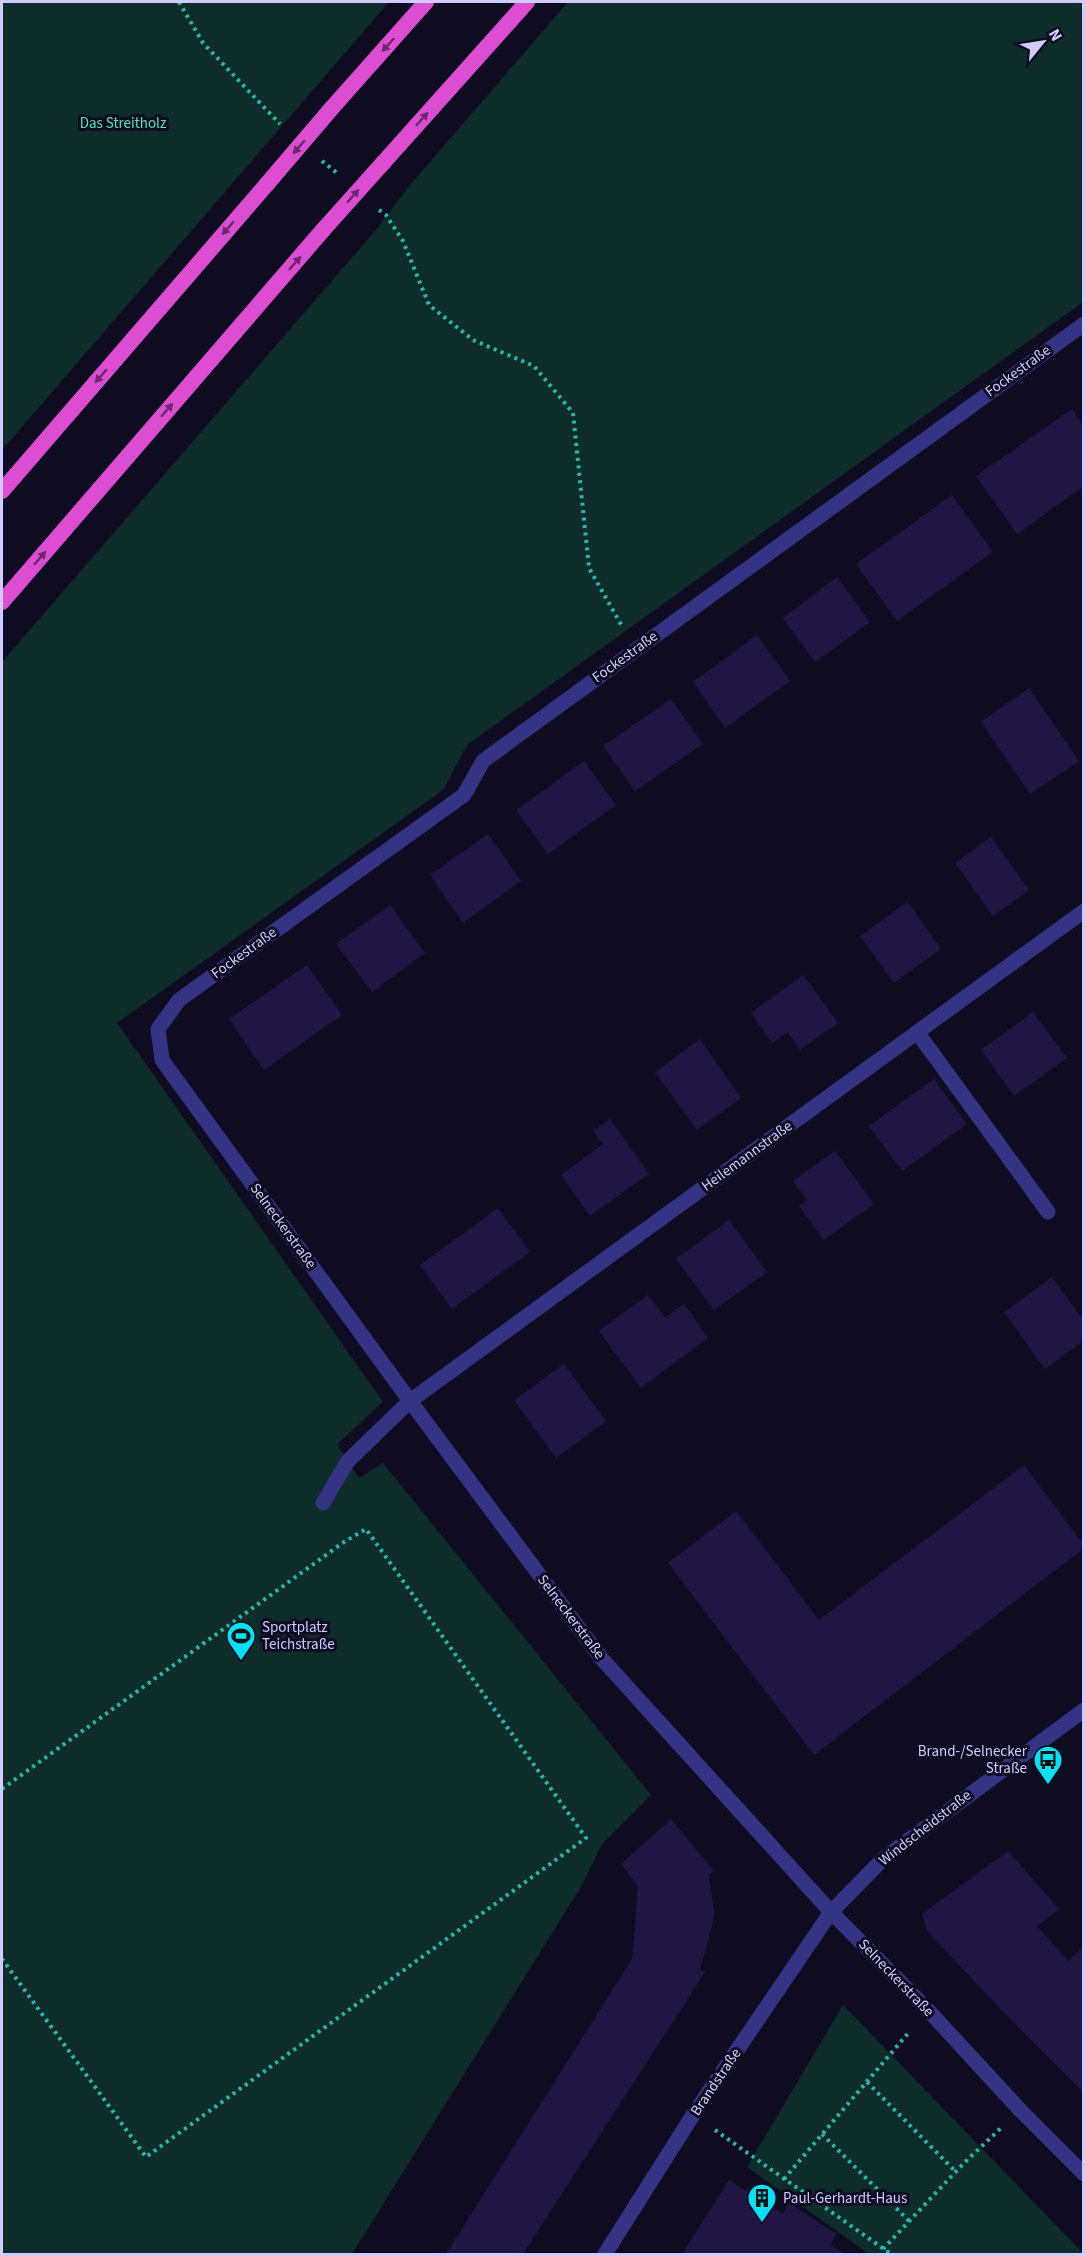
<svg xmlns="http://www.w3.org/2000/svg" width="1085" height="2256" viewBox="0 0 1085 2256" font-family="'Source Sans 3',sans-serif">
<rect width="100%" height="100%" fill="#0f0c21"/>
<!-- green -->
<path fill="#0e2c2a" d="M2 2H389L2 450Z
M568 2H1083V302L467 745 443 790 117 1023 383 1402 337 1444 359 1478 383 1463 651 1795 602 1844 582 1885 352 2254H2V662L375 231 410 185Z
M843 2005 1083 2253V2254H869L747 2167Z"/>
<!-- building -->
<path fill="#1f1644" d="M1072 409 1083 426V487L1017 534 976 476Z
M952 495 993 552 897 621 856 564Z
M837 577 870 622 815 662 783 618Z
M757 635 790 681 725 728 693 682Z
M1029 688 1079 761 1030 794 981 722Z
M671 699 703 744 635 791 603 746Z
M584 761 616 805 548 854 516 810Z
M488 834 521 881 463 923 430 875Z
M991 837 1029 890 993 916 955 863Z
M908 902 941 949 894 983 860 936Z
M390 905 425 953 372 992 336 944Z
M307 965 342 1015 264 1070 229 1019Z
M803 975 838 1023 800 1050 788 1032 772 1043 751 1013Z
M1033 1012 1067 1058 1014 1096 981 1050Z
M700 1039 741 1098 697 1130 655 1072Z
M934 1079 967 1124 902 1171 869 1126Z
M610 1119 649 1174 590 1216 561 1175 603 1144 593 1131Z
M835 1151 874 1204 824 1240 799 1206 807 1200 793 1181Z
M498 1208 530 1252 452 1309 420 1265Z
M729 1220 767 1272 714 1310 676 1259Z
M1052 1277 1083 1320V1341L1045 1369 1004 1312Z
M648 1295 665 1317 684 1304 708 1338 641 1388 599 1331Z
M564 1364 606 1421 556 1458 514 1400Z
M1024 1465 1083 1544V1549L814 1755 668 1563 736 1511 819 1620Z
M671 1819 714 1871 709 1875 714 1912 713 1923 700 1969 705 1972 523 2254H446L632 1959 638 1886 621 1864Z
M1008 1851 1059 1909 1037 1926 1068 1961 1081 1949 1083 1952V2092L1010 2019 927 1931 922 1914Z
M729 2180 783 2214 789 2203 837 2234 830 2245 845 2254H682Z"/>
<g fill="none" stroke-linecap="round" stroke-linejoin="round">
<!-- path -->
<path stroke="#25baae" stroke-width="4" stroke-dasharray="3 4.5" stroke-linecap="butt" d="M179 2 203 43 280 124
M322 161 337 173
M379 210 386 215 403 241 429 305 473 340 534 366 573 413 589 568 623 628
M2 1789 344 1542 366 1529 586 1838 146 2157 2 1959
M867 2082 956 2172
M715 2130 891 2254
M822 2134 909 2221
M784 2179 910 2031
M883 2249 963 2164 1002 2127"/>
<!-- service -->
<path stroke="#353384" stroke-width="15" d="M917 1032 1048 1212
M323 1503 348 1461 410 1401"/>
<!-- minor -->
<path stroke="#353384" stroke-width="15" d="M1084 324 483 761 464 795 179 1000 158 1029 162 1060 410 1401 602 1659 831 1912 928 2010 1020 2110 1084 2174
M410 1401 1084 911"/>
<!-- tertiary -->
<path stroke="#353384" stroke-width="15" d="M605 2254 693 2115 831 1912 883 1859 1084 1710"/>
<!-- trunk -->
<path stroke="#dd4dd1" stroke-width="16" d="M331 109 426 2
M383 163 527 2
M2 491 267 184
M2 602 323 230"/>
<!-- trunk-bridge -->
<path stroke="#dd4dd1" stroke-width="16" d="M267 184 331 109
M323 230 383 163"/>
</g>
<!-- one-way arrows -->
<defs><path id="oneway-solid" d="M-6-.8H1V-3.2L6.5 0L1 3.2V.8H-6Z" transform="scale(1.5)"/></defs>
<g fill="#6c2970">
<use href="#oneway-solid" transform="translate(388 45) rotate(132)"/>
<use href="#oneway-solid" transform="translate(422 119) rotate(-48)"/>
<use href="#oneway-solid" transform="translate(299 147) rotate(131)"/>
<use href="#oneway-solid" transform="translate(353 196) rotate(-48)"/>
<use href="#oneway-solid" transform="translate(228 228) rotate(131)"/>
<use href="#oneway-solid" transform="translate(295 263) rotate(-49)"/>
<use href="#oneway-solid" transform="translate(101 376) rotate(131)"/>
<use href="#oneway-solid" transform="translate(167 410) rotate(-49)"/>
<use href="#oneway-solid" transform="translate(40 558) rotate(-49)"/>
</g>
<!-- icons -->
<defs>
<g id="stadium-pin" transform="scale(1.5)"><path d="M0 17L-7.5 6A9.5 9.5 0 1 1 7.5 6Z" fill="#00e3f7" stroke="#0f0c21"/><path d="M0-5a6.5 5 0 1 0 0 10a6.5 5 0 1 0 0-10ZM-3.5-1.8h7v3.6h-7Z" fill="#111"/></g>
<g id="bus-pin" transform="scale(1.5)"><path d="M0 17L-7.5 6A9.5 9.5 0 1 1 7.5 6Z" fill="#00e3f7" stroke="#0f0c21"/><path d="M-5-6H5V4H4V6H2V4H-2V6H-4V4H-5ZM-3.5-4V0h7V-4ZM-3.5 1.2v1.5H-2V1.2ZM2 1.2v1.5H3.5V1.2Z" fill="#111"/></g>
<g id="building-pin" transform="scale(1.5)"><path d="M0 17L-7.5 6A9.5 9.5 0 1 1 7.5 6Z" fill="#00e3f7" stroke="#0f0c21"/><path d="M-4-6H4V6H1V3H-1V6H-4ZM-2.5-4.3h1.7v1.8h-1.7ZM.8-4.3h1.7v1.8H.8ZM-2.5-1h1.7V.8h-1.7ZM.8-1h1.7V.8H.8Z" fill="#111"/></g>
</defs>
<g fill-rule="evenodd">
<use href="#stadium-pin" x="241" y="1636"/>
<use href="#bus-pin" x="1048" y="1760"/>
<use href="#building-pin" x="762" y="2198"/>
</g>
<g text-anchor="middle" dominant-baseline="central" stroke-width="6" stroke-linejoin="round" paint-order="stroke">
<!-- park labels -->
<g font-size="15" fill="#50e7be" stroke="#0f0c21">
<text x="123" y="123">Das Streitholz</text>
</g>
<!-- street labels -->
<g font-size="15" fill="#d1ccff" stroke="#0f0c21">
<text transform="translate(1018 371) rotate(-36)">Fockestraße</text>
<text transform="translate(625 657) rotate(-36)">Fockestraße</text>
<text transform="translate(244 953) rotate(-36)">Fockestraße</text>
<text transform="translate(747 1156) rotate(-36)">Heilemannstraße</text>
<text transform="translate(283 1226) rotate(54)">Selneckerstraße</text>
<text transform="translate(571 1617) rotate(53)">Selneckerstraße</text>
<text transform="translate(925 1828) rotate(-38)">Windscheidstraße</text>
<text transform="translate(896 1978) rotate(46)">Selneckerstraße</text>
<text transform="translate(716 2082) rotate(-56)">Brandstraße</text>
</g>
<!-- poi labels -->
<g font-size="15" fill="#d1ccff" stroke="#0f0c21" text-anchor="start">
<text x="262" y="1627">Sportplatz<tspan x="262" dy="17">Teichstraße</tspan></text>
<text x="1027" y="1751" text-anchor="end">Brand-/Selnecker<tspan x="1027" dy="17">Straße</tspan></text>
<text x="783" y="2198">Paul-Gerhardt-Haus</text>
</g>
</g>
<!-- border -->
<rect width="1085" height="2256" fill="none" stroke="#d1ccff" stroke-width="6"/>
<!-- north arrow -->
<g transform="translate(1043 42) rotate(60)" stroke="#0f0c21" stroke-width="4.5" paint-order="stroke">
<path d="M0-4.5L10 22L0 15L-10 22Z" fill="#d1ccff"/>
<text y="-9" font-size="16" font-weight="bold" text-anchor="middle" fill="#d1ccff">N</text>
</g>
</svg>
